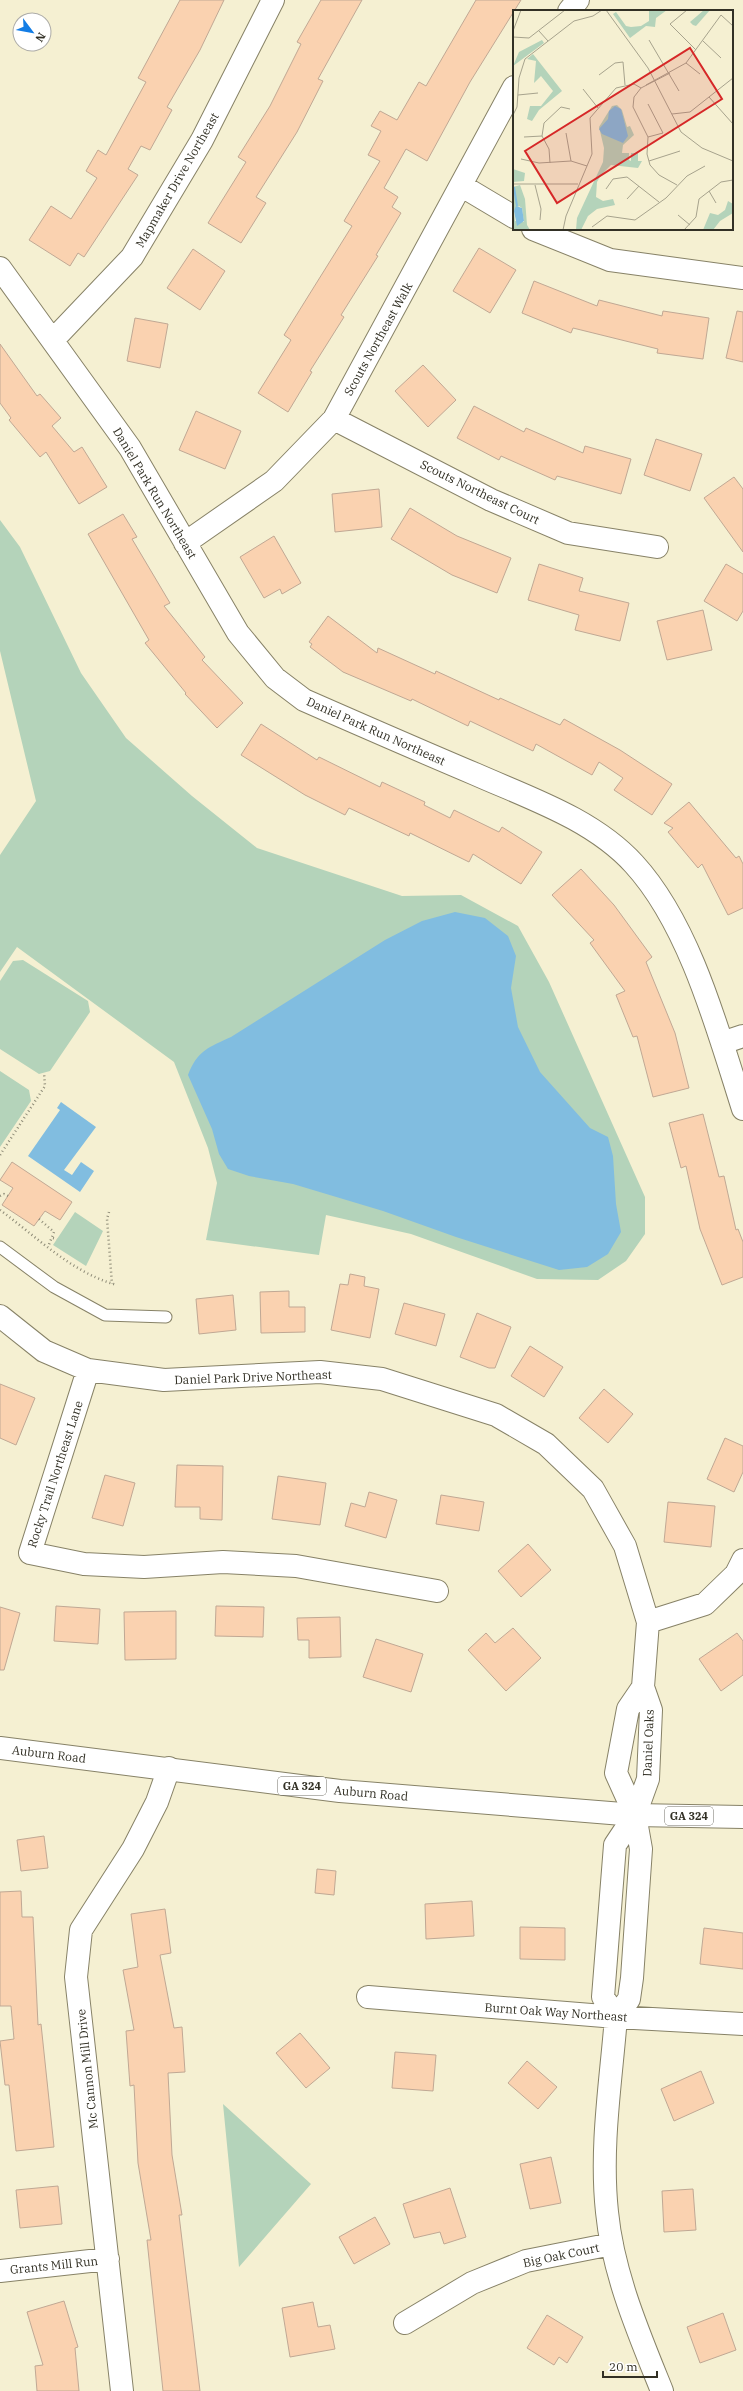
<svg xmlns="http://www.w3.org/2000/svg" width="743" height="2391" viewBox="0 0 743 2391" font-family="'IBM Plex Serif',serif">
<rect width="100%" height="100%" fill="#f5f0d2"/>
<!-- green -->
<path fill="#b4d3ba" d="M0 520 20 547 81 673 126 738 192 796 257 848 402 896 461 895 518 926 549 982 645 1197V1234L626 1261 598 1280 537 1279 411 1234 326 1215 319 1255 206 1240 217 1183 208 1148 174 1062 17 947 0 972V855L36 801 0 651Z
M23 960 88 1001 90 1012 50 1071 39 1074 0 1049V981L13 961Z
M0 1071 29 1090 31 1101 0 1147Z
M75 1212 103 1231 86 1266 53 1245Z
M223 2104 311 2184 239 2267Z"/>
<!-- water -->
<path fill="#81bde0" d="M455 912 485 918 508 936 516 956 511 988 518 1027 540 1072 590 1128 608 1137 613 1156 616 1204 621 1232 608 1254 587 1267 559 1270 456 1237 383 1211 293 1184 249 1176 228 1169 219 1154 212 1129 188 1075C197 1051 209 1047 231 1037L385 940 422 921Z
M61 1102 96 1127 64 1170 72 1175 81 1162 94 1171 80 1192 28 1156 60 1110 57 1108Z"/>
<!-- building -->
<path fill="#fad2b0" stroke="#c0a894" d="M180 0H224L200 50 167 107 172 110 150 150 141 146 128 169 138 175 84 257 78 253 70 266 29 240 51 206 71 219 97 178 86 171 98 150 106 155 146 82 138 78Z
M321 0H362L318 79 323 81 297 132 256 197 266 203 241 243 208 223 246 162 238 157 270 106 301 44 297 42Z
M476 0H521L470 82 427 161 406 149 384 188 398 197 392 207 401 213 376 255 378 256 341 315 344 317 310 371 312 372 288 412 258 393 291 340 284 335 352 226 344 221 380 161 368 155 381 131 371 126 380 111 397 120 419 82 426 86Z
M479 248 516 270 490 313 453 291Z
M193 249 225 271 200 310 167 288Z
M534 281 597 306 599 300 662 316 663 311 709 318 703 359 657 353 658 349 573 328 571 333 522 313Z
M737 311 743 312V362L726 358Z
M135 318 168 324 160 368 127 361Z
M0 344 37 396 40 394 61 418 52 426 74 452 82 447 107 487 79 504 46 452 40 457 9 420 11 418 0 403Z
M423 365 456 400 428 427 395 391Z
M474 406 524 432 526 428 583 453 585 446 631 459 621 494 557 476 555 480 501 456 499 460 457 438Z
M196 411 241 431 225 469 179 450Z
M656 439 702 454 690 491 644 475Z
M734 477 743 489V552L704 498Z
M379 489 382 527 335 532 332 494Z
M410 508 457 536 511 558 497 593 452 575 391 539Z
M123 514 137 537 132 539 170 603 164 606 205 657 202 660 243 703 217 728 185 694 186 693 145 643 149 640 88 534Z
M274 536 301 583 282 594 280 589 264 598 240 557Z
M539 564 583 578 579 591 629 603 620 641 575 630 579 615 528 600Z
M726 564 743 574V611L737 621 704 601Z
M703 610 712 650 667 660 657 621Z
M328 616 377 653 378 648 435 674 436 671 499 700 500 698 560 725 564 719 620 750 672 784 652 815 614 790 623 778 599 762 592 775 536 744 533 751 470 721 468 726 412 699 411 701 343 672 310 647 312 644 309 642Z
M261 724 317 760 319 757 380 787 382 782 425 802 424 805 450 818 454 810 499 832 502 827 542 852 521 884 473 854 469 862 410 833 409 836 349 808 345 815 305 795 241 755Z
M689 802 736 858 739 856 743 864V908L728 915 702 864 698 868 668 832 673 828 664 823Z
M581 869 614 905 652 957 646 962 675 1033 689 1088 653 1097 637 1036 633 1037 616 995 625 991 590 943 594 940 552 895Z
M703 1114 719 1177 724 1176 736 1230 738 1229 743 1242V1277L722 1285 700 1229 686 1166 681 1168 669 1123Z
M12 1162 72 1202 60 1220 45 1211 34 1226 2 1205 13 1188 0 1180Z
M350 1274 365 1277 364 1286 379 1289 370 1338 331 1330 340 1284 348 1285Z
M289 1291V1307H305V1332L261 1333 260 1292Z
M233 1295 236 1330 199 1334 196 1299Z
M404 1303 445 1314 436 1346 395 1334Z
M477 1313 511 1327 495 1368H489L460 1357Z
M530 1346 563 1367 544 1397 511 1376Z
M0 1384 35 1398 16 1445 0 1438Z
M604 1389 633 1414 608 1443 579 1418Z
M725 1438 743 1446V1472L734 1492 707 1479Z
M177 1465 223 1466 222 1520 200 1519V1507H175Z
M105 1475 135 1483 123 1526 92 1518Z
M278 1476 326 1483 320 1525 272 1519Z
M369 1492 397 1500 386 1538 345 1526 351 1503 365 1507Z
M441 1495 484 1502 479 1531 436 1524Z
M668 1502 715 1506 711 1547 664 1542Z
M528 1544 551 1570 521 1597 498 1571Z
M56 1606 100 1609 98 1644 54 1641Z
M216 1606 264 1607 263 1637 215 1636Z
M0 1607 20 1613 4 1670H0Z
M176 1611V1659L125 1660 124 1612Z
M340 1617 341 1657 309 1658V1640H298L297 1618Z
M513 1628 541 1658 506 1691 468 1650 486 1633 495 1643Z
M737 1633 743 1641V1675L721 1691 699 1659Z
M376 1639 423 1654 411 1692 363 1677Z
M44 1836 48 1868 21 1871 17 1840Z
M317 1869 336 1871 334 1895 315 1893Z
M21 1891 22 1917H33L38 2025 41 2024 54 2147 16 2151 9 2085H5L0 2041 14 2039 11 2006H0V1892Z
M472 1901 474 1936 426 1939 425 1904Z
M165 1909 171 1953 160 1955 174 2028 182 2027 185 2072 168 2073 172 2155 182 2215H179L200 2391H163L147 2240H151L138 2163 134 2085 130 2086 126 2031 134 2030 123 1970 138 1967 131 1914Z
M520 1927 565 1928V1960L520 1959Z
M704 1928 743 1933V1969L700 1964Z
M300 2033 330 2068 306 2088 276 2053Z
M395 2052 436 2055 433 2091 392 2088Z
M527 2061 557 2087 538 2109 508 2083Z
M701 2071 714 2103 674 2121 661 2089Z
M551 2157 561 2203 530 2209 520 2164Z
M58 2186 62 2224 20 2228 16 2190Z
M450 2188 466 2237 444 2244 440 2232 414 2238 403 2204Z
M693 2189 696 2230 664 2232 662 2191Z
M375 2217 390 2244 354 2264 339 2237Z
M64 2301 78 2347 75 2348 79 2391H37L35 2366 43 2365 27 2312Z
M313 2302 318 2327 330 2325 335 2349 290 2357 282 2308Z
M723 2313 736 2350 700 2363 687 2327Z
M547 2315 583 2337 567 2363 559 2357 554 2365 527 2348Z"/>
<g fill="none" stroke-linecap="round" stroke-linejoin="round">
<!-- lane casing -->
<g stroke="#878267" stroke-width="13">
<path id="lane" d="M0 1247 54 1287 105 1315 166 1317"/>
</g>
<!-- street casing -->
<g stroke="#878267" stroke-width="24">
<path id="street" d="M569 11 578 0
M462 186 514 217
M533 229 610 260 743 278
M0 268 130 448 238 633 275 678 304 700C361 725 418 750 475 774 529 798 593 819 634 864 690 925 718 1031 743 1109
M53 340 132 257 202 140 273 0
M334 419 491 500 568 533 657 547
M185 543 274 481 334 419 514 87
M722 1043 743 1036
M0 1316 44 1351 88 1370 164 1380 320 1372 382 1379 496 1415 546 1444 593 1489 625 1546 648 1622 643 1687 651 1710 648 1779 635 1815 615 1845 603 1997 616 2017
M88 1370 30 1553 84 1564 144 1567 223 1562 296 1566 437 1591
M648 1622 705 1604 736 1574 743 1560
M643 1687 628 1709 616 1773 635 1815 641 1849 632 1978 629 1999 616 2017C611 2081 600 2147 607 2212 613 2274 639 2334 662 2391
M368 1997 616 2017 743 2024
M0 2271 108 2259
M405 2323 472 2283 526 2261 612 2244
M122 2391 76 1977 81 1930 133 1849 157 1802 169 1768"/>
</g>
<!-- primary casing -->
<g stroke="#878267" stroke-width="24">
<path id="primary" d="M0 1748 340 1791 635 1815 743 1817"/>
</g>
<!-- path -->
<path stroke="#8f8c78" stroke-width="2.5" stroke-dasharray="1 3" stroke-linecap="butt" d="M0 1155 45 1086 44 1073
M0 1196 4 1194 8 1196
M0 1210C37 1237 72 1273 117 1285
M109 1212 107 1219 112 1284
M39 1219 54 1232 48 1247
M53 1238 57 1239"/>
<!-- lane -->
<use href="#lane" stroke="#fff" stroke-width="11"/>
<!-- street -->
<use href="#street" stroke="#fff" stroke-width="22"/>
<!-- primary -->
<use href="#primary" stroke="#fff" stroke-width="22"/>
</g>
<g text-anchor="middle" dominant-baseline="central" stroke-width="3" stroke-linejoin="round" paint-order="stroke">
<!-- shield labels -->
<g fill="#fff" stroke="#706e66" stroke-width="1">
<rect x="278" y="1777" width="48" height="18" rx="3"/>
<rect x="665" y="1807" width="48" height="18" rx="3"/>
</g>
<g font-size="11" font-weight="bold" fill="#323025">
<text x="302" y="1786">GA 324</text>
<text x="689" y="1816">GA 324</text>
</g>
<!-- street labels -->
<g font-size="12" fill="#323025" stroke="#fff">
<text transform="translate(177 180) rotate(-60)">Mapmaker Drive Northeast</text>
<text transform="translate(378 339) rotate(-61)">Scouts Northeast Walk</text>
<text transform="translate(480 492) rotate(26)">Scouts Northeast Court</text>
<text transform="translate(155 493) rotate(59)">Daniel Park Run Northeast</text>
<text transform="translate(376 731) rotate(24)">Daniel Park Run Northeast</text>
<text transform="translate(253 1377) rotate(-2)">Daniel Park Drive Northeast</text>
<text transform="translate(55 1474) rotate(-72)">Rocky Trail Northeast Lane</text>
<text transform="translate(648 1743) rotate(-88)">Daniel Oaks</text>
<text transform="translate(49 1754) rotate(7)">Auburn Road</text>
<text transform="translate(371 1793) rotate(5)">Auburn Road</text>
<text transform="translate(556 2012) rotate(4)">Burnt Oak Way Northeast</text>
<text transform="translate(87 2069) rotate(-96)">Mc Cannon Mill Drive</text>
<text transform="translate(561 2255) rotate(-12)">Big Oak Court</text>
<text transform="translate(54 2265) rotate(-6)">Grants Mill Run</text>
</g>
</g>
<!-- overview -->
<g transform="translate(513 10)">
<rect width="220" height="220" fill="#f5f0d2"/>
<path d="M136 0H154L143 8 142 17 133 16 117 28 100 4 103 2 113 16 118 17 128 16 136 11ZM191 0H197L183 16 180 15 177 12ZM29 30 31 33 0 56 6 42ZM20 44 49 81 26 100 19 111 14 109 17 96H28L40 81 28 66 21 73 23 51 14 49ZM104 95 109 100 114 117 117 116 121 125 110 135 109 143H116V150L118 151V143H125V151H129L125 158 98 155 88 165 84 172 83 187 90 191 100 189 102 195 84 199 75 206 68 220H63L64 208 90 152 91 138 86 117 99 96ZM0 159 12 163 11 171 0 172ZM7 175 12 189 14 215 17 220H1L0 216V177ZM6 196 9 198 11 212 2 211 1 201ZM215 191 220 194V203L207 211 200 220H190L197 203 205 205 212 200Z" fill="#b4d3ba" fill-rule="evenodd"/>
<path d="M102 96 108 99 115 126 110 133 89 124 86 119 95 109 96 101ZM3 196 9 198 11 211 4 216 1 201Z" fill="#81bde0"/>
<path fill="none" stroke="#81bde0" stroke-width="2" d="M1 177 4 196"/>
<path fill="none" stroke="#a7a38d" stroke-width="1" d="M93 0 135 58 168 122 189 138 220 151M174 0 157 14 183 40M0 21 8 0M26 21 35 31M0 27 16 28 52 0M136 30 166 81M190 31 208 48M173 53 187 64M157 63 128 78 121 87 120 97 135 127 134 144 137 155 146 165 164 175M86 65 102 53 110 52 112 75M133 75 173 53 208 5 220 16M70 79 85 98M5 85 25 83M196 87 220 114M159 104 177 102 220 68M0 105 4 97 6 68 12 49 61 11 80 6 89 0M53 123 58 151M11 127 29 126M135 127 150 123 135 94M8 149 26 153 58 151 74 156M136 151 167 141M37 153 36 139 29 126 31 113 48 97 57 99M0 174H65M22 175 28 199 27 210M93 179 100 169 114 167 146 192M196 181 203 193M114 189 126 176M165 205 177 215M79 217 94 206 122 210 153 188 174 166 192 156M50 220 53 206 79 144 77 108 103 78 121 74 128 78M171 220 183 207 186 189 208 172 220 170"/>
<path fill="#d62828" fill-opacity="0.15" stroke="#d62828" stroke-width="2" d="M177 38 209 89 44 193 12 141Z"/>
<rect width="220" height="220" fill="none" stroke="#323025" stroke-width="2"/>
</g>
<!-- north arrow -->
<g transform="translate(32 32) rotate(122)"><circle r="19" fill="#ffffff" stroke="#adaca8"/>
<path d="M0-3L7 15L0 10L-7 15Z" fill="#137de5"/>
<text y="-6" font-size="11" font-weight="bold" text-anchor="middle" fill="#323025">N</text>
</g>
<!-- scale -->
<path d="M603 2371v6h54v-6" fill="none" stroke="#323025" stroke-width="2"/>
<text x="609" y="2371" font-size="12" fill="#323025" stroke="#ffffff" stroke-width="3" paint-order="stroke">20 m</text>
</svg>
